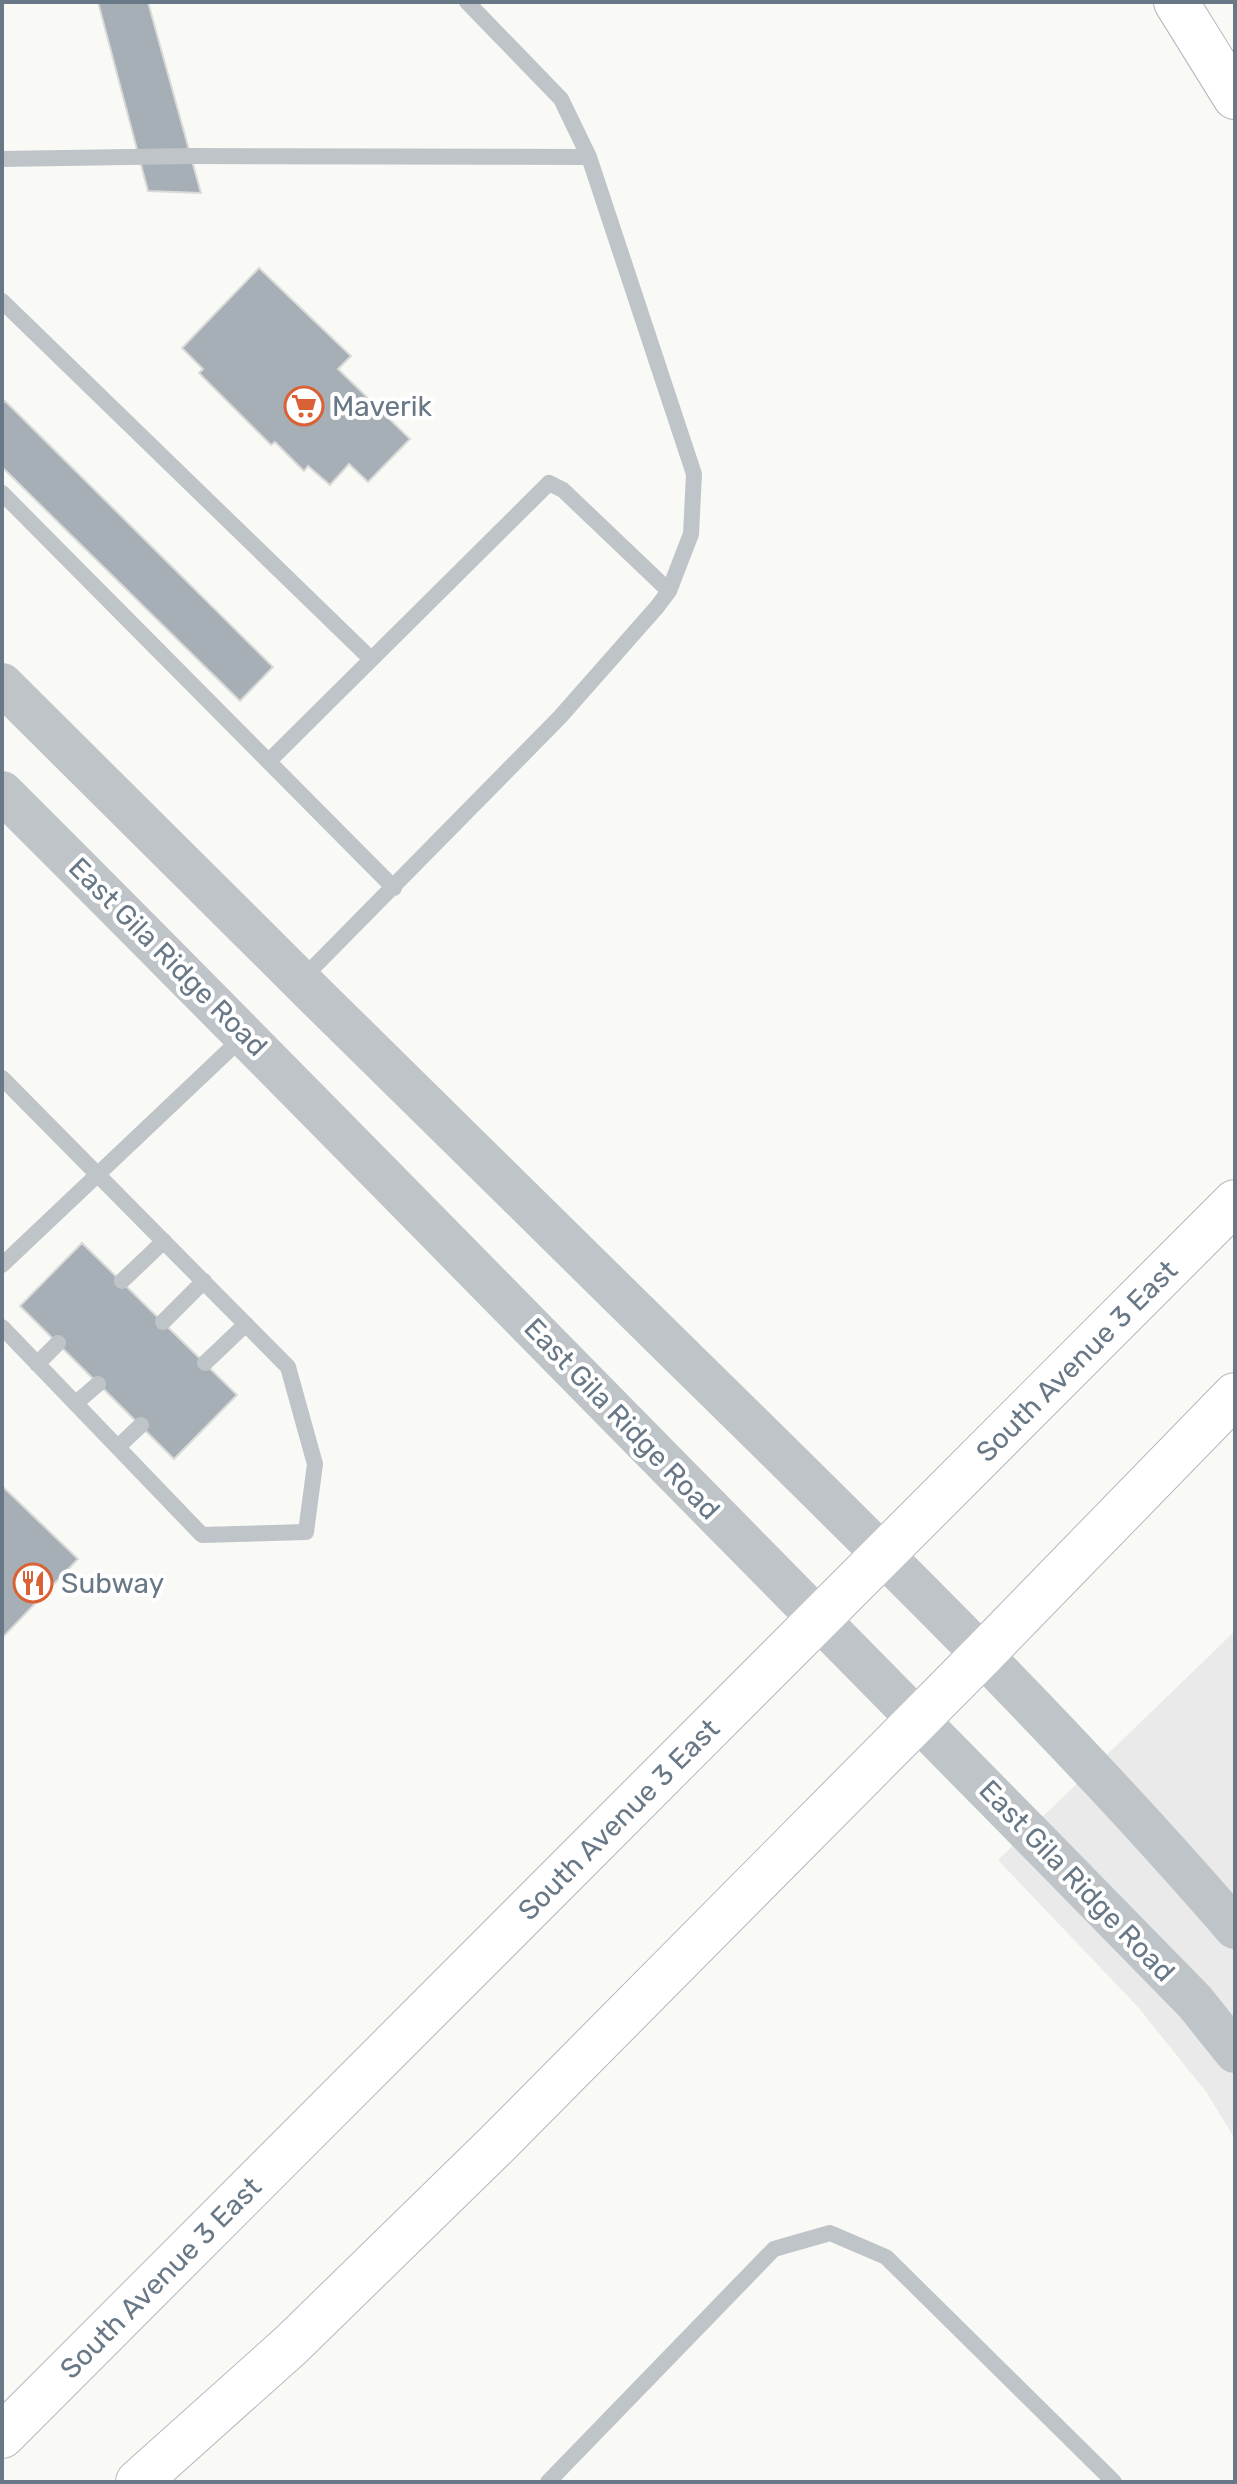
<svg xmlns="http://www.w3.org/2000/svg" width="1237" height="2484" viewBox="0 0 1237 2484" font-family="Rubik,sans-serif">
<rect width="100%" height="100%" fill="#f9f9f6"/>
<!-- built -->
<path fill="#e9eae9" d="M1235 1631V2139L1207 2093 1138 2007 998 1860Z"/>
<!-- building -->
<path fill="#a7afb6" stroke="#dadad9" stroke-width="2" d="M98 2H148L201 193 148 191Z
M259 268 351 356 338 369 410 439 368 482 349 464 330 485 308 466 304 471 275 442 271 445 199 373 203 369 182 348Z
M5 401 273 667 240 701 2 467V404Z
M82 1243 237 1395 174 1459 20 1306Z
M2 1486 78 1559 2 1638Z"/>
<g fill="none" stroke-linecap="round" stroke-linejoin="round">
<!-- secondary casing -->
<g stroke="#b4b9be" stroke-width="46">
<g id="secondary">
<path id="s1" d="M2 2436 1235 1202"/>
<path d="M138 2482 291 2345 496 2145 981 1656 1235 1395"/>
</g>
</g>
<!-- motorway casing -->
<g stroke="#b3b7bb" stroke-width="46">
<path id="motorway" d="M1176 2 1235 97"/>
</g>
<!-- service -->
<path stroke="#bfc4c8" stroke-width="16" d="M2 159 190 156 589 157
M2 301 371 659
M2 493 394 888
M269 761 549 483 563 490 669 591
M300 981 560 717 657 607 669 591 691 534 694 474 589 157 561 99 467 2
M2 1078 288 1367 315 1464 306 1532 202 1535 2 1327
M2 1265 245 1035
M122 1281 164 1241
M163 1322 204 1281
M205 1363 246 1324
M37 1364 58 1343
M76 1403 98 1384
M118 1447 141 1425
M548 2482 774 2249 830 2233 886 2257 1114 2482"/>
<!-- tertiary -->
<path stroke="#bfc4c8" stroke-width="42" d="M2 684C216 898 431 1110 647 1322 847 1519 1051 1715 1235 1928
M2 792C250 1039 494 1290 740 1539 891 1693 1044 1847 1195 2002L1235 2052"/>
<!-- secondary -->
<use href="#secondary" stroke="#fff" stroke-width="44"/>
<!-- motorway -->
<use href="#motorway" stroke="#fff" stroke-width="44"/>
</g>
<!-- icons -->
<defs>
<g id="supermarket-ring" transform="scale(2)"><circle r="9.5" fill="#fff" stroke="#da6135" stroke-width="1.5"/><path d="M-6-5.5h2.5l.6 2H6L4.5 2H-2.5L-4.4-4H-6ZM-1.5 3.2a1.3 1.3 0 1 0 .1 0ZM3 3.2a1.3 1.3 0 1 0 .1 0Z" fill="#da6135"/></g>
<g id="restaurant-ring" transform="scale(2)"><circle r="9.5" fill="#fff" stroke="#da6135" stroke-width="1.5"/><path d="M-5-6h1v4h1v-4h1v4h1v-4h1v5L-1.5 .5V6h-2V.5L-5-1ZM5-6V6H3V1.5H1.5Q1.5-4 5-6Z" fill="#da6135"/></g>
</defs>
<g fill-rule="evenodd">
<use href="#supermarket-ring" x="304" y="406"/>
<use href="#restaurant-ring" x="33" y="1583"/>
</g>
<g text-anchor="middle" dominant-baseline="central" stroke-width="8" stroke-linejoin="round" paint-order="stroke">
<!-- poi labels -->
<g font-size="28" fill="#697886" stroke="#fff" text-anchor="start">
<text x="332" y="406">Maverik</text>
<text x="61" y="1583">Subway</text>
</g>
<!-- street labels -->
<g font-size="28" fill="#697886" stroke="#fff">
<text transform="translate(168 957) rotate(45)">East Gila Ridge Road</text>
<text stroke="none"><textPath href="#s1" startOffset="1520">South Avenue 3 East</textPath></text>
<text transform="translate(622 1419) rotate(46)">East Gila Ridge Road</text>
<text stroke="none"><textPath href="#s1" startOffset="872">South Avenue 3 East</textPath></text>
<text transform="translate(1077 1881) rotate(46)">East Gila Ridge Road</text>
<text stroke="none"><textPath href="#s1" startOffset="224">South Avenue 3 East</textPath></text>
</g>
</g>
<!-- border -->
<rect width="1237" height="2484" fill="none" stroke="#697886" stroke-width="8"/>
</svg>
